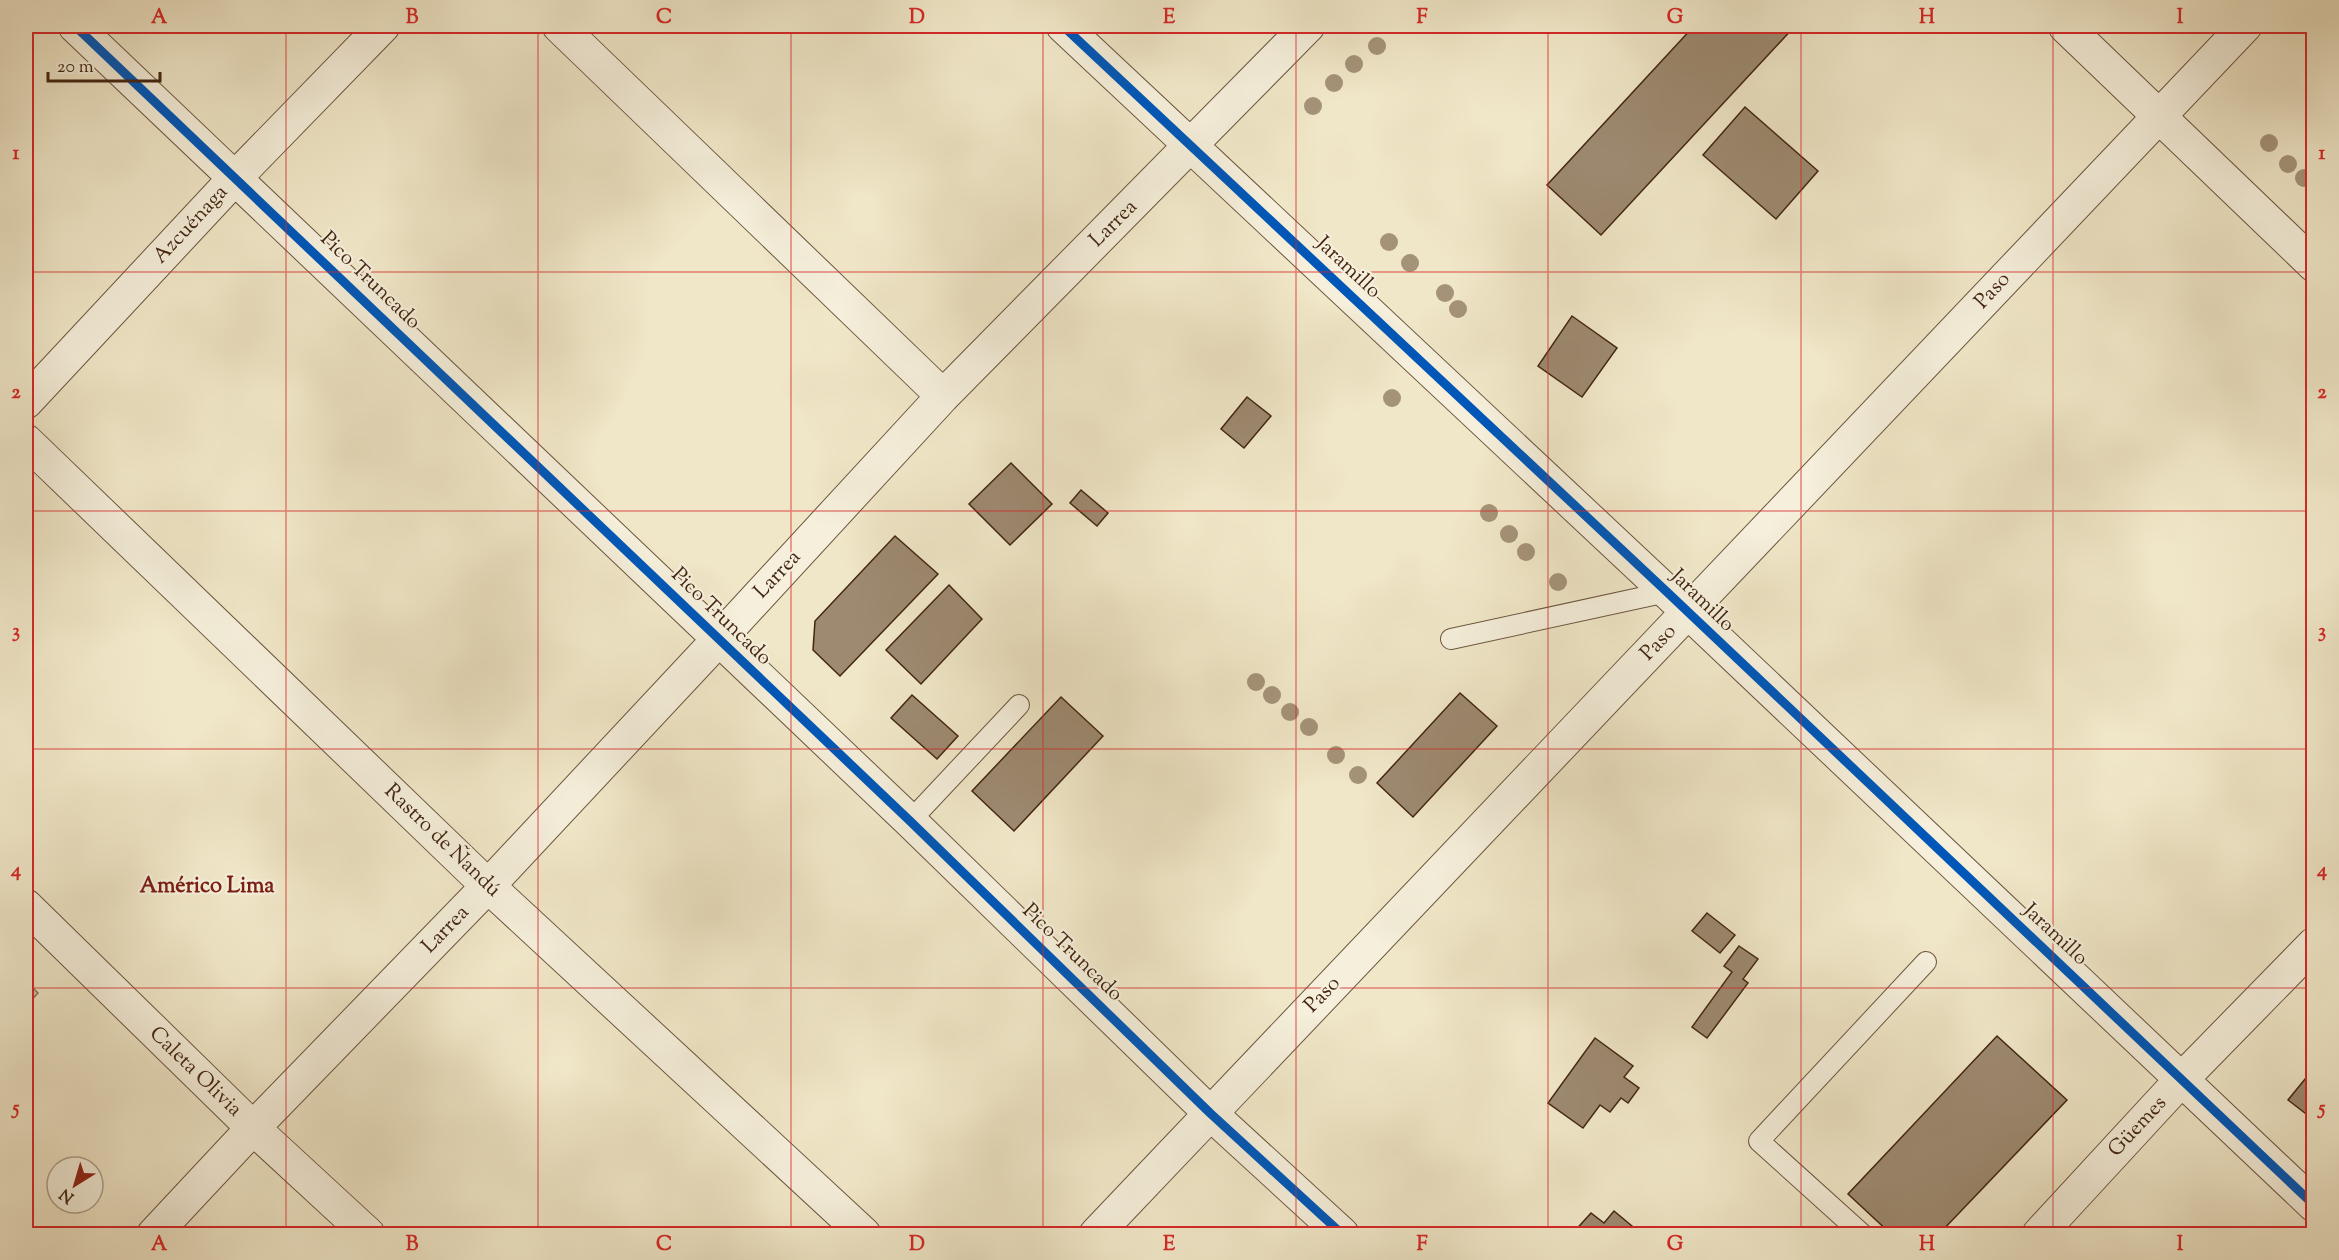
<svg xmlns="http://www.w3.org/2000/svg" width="2339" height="1260" viewBox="0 0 2339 1260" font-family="'Sorts Mill Goudy',serif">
<rect width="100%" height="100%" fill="#f0e7c8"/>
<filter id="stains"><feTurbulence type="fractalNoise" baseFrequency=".00333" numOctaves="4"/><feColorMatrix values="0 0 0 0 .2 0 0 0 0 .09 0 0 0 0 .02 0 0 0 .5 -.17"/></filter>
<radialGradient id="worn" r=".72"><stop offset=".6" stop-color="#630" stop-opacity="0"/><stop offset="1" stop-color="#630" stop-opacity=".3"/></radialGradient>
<!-- green -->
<path fill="#d3c6a9" stroke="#8b765e" stroke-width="1.5" d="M26 981 38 993 26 1006Z"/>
<!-- building -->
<path fill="#9d8a71" stroke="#432612" stroke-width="1.5" d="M1694 26H1795L1601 235 1547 185Z
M1745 107 1818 171 1776 219 1703 155Z
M1572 316 1617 348 1582 397 1538 366Z
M1247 397 1271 416 1244 448 1221 429Z
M1011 463 1052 504 1010 545 969 504Z
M1081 490 1108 513 1097 526 1070 503Z
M895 536 938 574 840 676 813 650 815 621Z
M949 585 982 619 921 684 886 650Z
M1460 693 1497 726 1413 817 1377 783Z
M912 695 958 736 937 759 891 718Z
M1061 697 1103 736 1014 831 972 791Z
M1707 913 1735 935 1720 953 1692 931Z
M1739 946 1758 959 1743 979 1748 983 1707 1038 1692 1027 1732 972 1724 966Z
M1997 1036 2067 1100 1939 1234H1891L1848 1194Z
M1595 1038 1633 1066 1624 1077 1639 1088 1628 1103 1621 1098 1610 1112 1600 1105 1583 1128 1548 1103Z
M2314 1068V1120L2288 1100Z
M1614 1211 1638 1231 1635 1234H1572L1591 1213 1604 1223Z"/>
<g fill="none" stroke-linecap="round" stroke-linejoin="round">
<!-- service casing -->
<g stroke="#6e5640" stroke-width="22">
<path id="service" d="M1451 639 1667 592
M910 821 1019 705
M1862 1234 1759 1141 1926 962"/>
</g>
<!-- minor casing -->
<g stroke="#6e5640" stroke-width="35">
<path id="minor" d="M75 26 910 821 1210 1113 1342 1234
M559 26 943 396
M1063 26 1667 592 2314 1205
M2065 26 2314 265
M26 402 236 177 383 26
M26 441 488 886 864 1234
M26 906 253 1128 368 1234
M154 1234 253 1128 488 886 719 639 943 396 1308 26
M1096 1234 2245 26
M2039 1234 2182 1079 2314 944"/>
</g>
<!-- service -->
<use href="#service" stroke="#f5efdb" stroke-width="20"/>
<!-- minor -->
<use href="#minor" stroke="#f5efdb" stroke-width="33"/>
<!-- cycleway casing -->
<g stroke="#f5efdb" stroke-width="13">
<path id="cycleway" d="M75 26 910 821 1210 1113 1342 1234
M1063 26 1667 592 2314 1205"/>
</g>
<!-- cycleway -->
<use href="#cycleway" stroke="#0057b8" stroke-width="9"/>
</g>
<!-- trees -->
<g fill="#a59379">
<circle cx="1377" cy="46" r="9"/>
<circle cx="1354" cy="64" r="9"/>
<circle cx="1334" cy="83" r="9"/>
<circle cx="1313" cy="106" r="9"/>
<circle cx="2269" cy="143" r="9"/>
<circle cx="2288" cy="164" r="9"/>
<circle cx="2304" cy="178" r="9"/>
<circle cx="1389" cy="242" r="9"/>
<circle cx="1410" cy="263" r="9"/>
<circle cx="1445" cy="293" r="9"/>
<circle cx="1458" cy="309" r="9"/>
<circle cx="1392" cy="398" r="9"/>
<circle cx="1489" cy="513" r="9"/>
<circle cx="1509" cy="534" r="9"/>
<circle cx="1526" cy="552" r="9"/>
<circle cx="1558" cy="582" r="9"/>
<circle cx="1256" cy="682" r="9"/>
<circle cx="1272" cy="695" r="9"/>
<circle cx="1290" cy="712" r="9"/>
<circle cx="1309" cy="727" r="9"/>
<circle cx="1336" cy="755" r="9"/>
<circle cx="1358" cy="775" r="9"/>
</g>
<!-- grid -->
<path fill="none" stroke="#d62828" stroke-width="1.5" stroke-opacity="0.55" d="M286 26V1234M538 26V1234M791 26V1234M1043 26V1234M1296 26V1234M1548 26V1234M1801 26V1234M2053 26V1234M26 272H2314M26 511H2314M26 749H2314M26 988H2314"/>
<g text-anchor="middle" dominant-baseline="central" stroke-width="4.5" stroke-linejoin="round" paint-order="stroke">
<!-- street labels -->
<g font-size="21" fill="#432612" stroke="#f5efdb">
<text transform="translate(1114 224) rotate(-45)">Larrea</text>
<text transform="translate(191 225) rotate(-47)">Azcuénaga</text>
<text transform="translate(1348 268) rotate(43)">Jaramillo</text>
<text transform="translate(370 281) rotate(44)">Pico Truncado</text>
<text transform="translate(1993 291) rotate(-47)">Paso</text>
<text transform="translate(778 575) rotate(-47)">Larrea</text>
<text transform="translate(1702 601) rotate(44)">Jaramillo</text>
<text transform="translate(721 617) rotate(44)">Pico Truncado</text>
<text transform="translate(1659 643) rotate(-46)">Paso</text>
<text transform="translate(442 841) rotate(44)">Rastro de Ñandú</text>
<text transform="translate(446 930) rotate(-46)">Larrea</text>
<text transform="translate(2055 935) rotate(43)">Jaramillo</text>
<text transform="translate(1072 953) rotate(44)">Pico Truncado</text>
<text transform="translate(1323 995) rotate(-46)">Paso</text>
<text transform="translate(195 1072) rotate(44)">Caleta Olivia</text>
<text transform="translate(2138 1127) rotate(-47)">Güemes</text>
</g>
<!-- neighbourhood labels -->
<g font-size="22" font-weight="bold" fill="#7a1f14" stroke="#f5efdb">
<text x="207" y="887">Américo Lima</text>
</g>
</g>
<!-- margin -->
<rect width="2339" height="1260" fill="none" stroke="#f0e7c8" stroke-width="66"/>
<!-- north arrow -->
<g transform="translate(75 1185) rotate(217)"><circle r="28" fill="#f5efdb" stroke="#ae9f8b" stroke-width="1.5"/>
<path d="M0-4.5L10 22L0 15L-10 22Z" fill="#8f2418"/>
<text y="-9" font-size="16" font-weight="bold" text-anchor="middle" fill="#432612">N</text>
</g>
<!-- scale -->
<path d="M48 72v9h112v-9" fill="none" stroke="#432612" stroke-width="3"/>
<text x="57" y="72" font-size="18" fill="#432612" stroke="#f5efdb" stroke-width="4.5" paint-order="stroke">20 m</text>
<rect x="33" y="33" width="2273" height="1194" fill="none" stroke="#d62828" stroke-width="2"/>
<g font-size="20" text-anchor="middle" font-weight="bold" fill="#d62828">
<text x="159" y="23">A</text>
<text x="412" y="23">B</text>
<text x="664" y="23">C</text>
<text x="917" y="23">D</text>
<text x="1169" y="23">E</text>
<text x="1422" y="23">F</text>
<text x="1675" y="23">G</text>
<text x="1927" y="23">H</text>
<text x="2180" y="23">I</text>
<text x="16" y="159">1</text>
<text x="2322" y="159">1</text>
<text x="16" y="398">2</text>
<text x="2322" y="398">2</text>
<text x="16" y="637">3</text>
<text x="2322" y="637">3</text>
<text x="16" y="876">4</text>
<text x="2322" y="876">4</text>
<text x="16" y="1114">5</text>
<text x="2322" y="1114">5</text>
<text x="159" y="1250">A</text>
<text x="412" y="1250">B</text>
<text x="664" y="1250">C</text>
<text x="917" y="1250">D</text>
<text x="1169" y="1250">E</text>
<text x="1422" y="1250">F</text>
<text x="1675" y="1250">G</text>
<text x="1927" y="1250">H</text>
<text x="2180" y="1250">I</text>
</g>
<rect width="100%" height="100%" filter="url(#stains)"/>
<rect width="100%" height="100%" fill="url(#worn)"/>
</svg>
